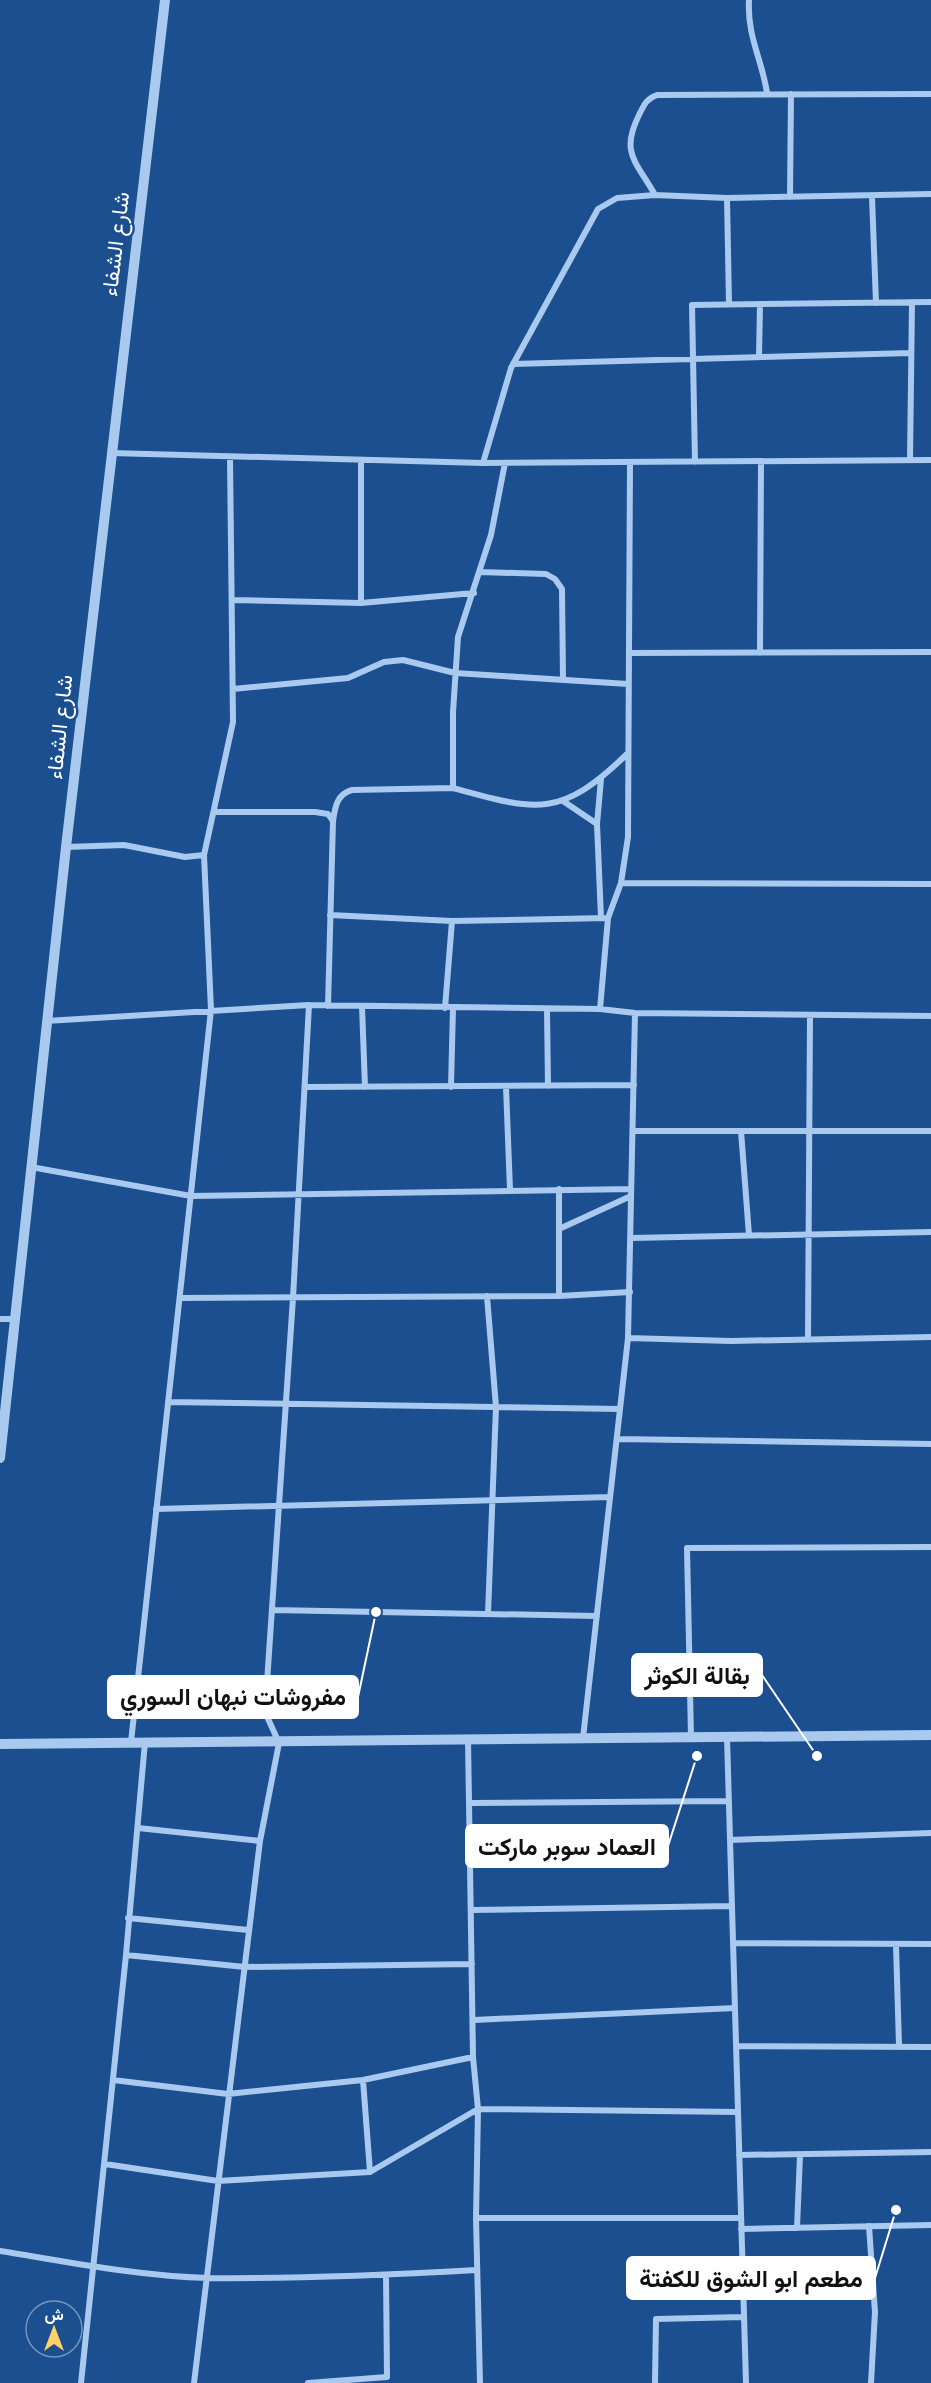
<svg xmlns="http://www.w3.org/2000/svg" width="931" height="2383" viewBox="0 0 931 2383" font-family="Karla,Vazirmatn,sans-serif">
<rect width="100%" height="100%" fill="#1b4f8f"/>
<g fill="none" stroke-linecap="round" stroke-linejoin="round">
<!-- minor -->
<path stroke="#a9c9ee" stroke-width="6" d="M749 0C747 37 762 59 767 93
M655 195C636 161 620 153 639 115 644 105 646 99 657 95L931 94
M790 197 791 94
M872 197 876 303
M727 198 729 304
M759 357 760 304
M513 364 911 353
M111 453 483 463 931 460
M361 460V603
M910 460 912 302
M695 462 692 305 931 302
M483 463 511 368 598 209 617 198 655 195 727 198 931 194
M505 463 491 535 458 637 453 712V788C537 811 560 819 627 754
M480 572 546 574 555 579 562 589 563 680
M233 600 361 603 474 593
M629 653 931 652
M760 653 761 461
M233 689 348 678 384 662 403 660 455 673 628 684
M601 779 597 824 601 918
M563 801 597 824
M216 812H315L328 814 333 821
M66 847 124 845 185 857 204 855 233 722 230 457
M621 883 931 884
M330 915 452 921 445 1008
M452 921 608 918
M328 1006 333 821C335 807 337 794 352 790L453 788
M362 1006 365 1087
M547 1009 548 1086
M600 1009 608 918 621 883 628 837 630 463
M46 1021 309 1005 600 1009 635 1013 931 1016
M306 1087 634 1085
M451 1087 453 1008
M506 1087 510 1190
M633 1131H931
M741 1131 749 1235
M31 1167 191 1196 631 1189
M559 1189V1296
M559 1229 631 1196
M631 1238 931 1232
M487 1296 496 1407 488 1614
M180 1298 559 1296 630 1292
M0 1319H15
M628 1338 731 1341 931 1337
M808 1338 810 1015
M168 1402 620 1409
M617 1439 931 1444
M156 1509 610 1497
M272 1610 597 1616
M691 1737 687 1548 931 1547
M727 1737 746 2383
M583 1738 628 1338 635 1013
M468 1739 473 2057 478 2109 476 2218 480 2383
M131 1742 211 1010 204 855
M470 1803 729 1801
M138 1828 260 1841
M730 1840 931 1833
M472 1910 732 1906
M128 1918 248 1930
M733 1943 931 1944
M896 1945 899 2045
M126 1955 245 1967 472 1964
M474 2020 735 2008
M736 2046 931 2047
M113 2080 228 2094 363 2080 473 2057
M363 2080 370 2172
M739 2155 931 2152
M105 2164 218 2181 370 2172 478 2109 738 2112
M476 2218H741
M869 2226 875 2312 871 2383
M797 2228 800 2155
M741 2229 931 2225
M0 2251C68 2262 139 2276 208 2278 297 2279 387 2275 477 2270
M81 2383 126 1955 145 1742
M194 2383 260 1841 279 1743 265 1712 293 1298 309 1005
M308 2383 387 2377 386 2275
M655 2383 656 2319 744 2317"/>
<!-- tertiary -->
<path stroke="#a9c9ee" stroke-width="10" d="M0 1458 66 847 165 0
M0 1744 931 1735"/>
</g>
<g text-anchor="middle" dominant-baseline="central" stroke-width="5" stroke-linejoin="round" paint-order="stroke">
<!-- street labels -->
<g font-size="22" fill="#fff" stroke="#1b4f8f">
<text transform="translate(116 244) rotate(-83)">شارع الشفاء</text>
<text transform="translate(60 727) rotate(-84)">شارع الشفاء</text>
</g>
</g>
<!-- callouts -->
<path fill="none" stroke="#fff" stroke-width="2" d="M817 1756L762 1675M376 1612L358 1697M697 1756L668 1846M896 2210L875 2278"/>
<g fill="#fff" stroke="#1b4f8f" stroke-width="2">
<circle cx="817" cy="1756" r="6"/>
<circle cx="376" cy="1612" r="6"/>
<circle cx="697" cy="1756" r="6"/>
<circle cx="896" cy="2210" r="6"/>
</g>
<g fill="#fff" stroke="#fff" stroke-width="2">
<rect x="632" y="1654" width="130" height="42" rx="6"/>
<rect x="108" y="1676" width="250" height="42" rx="6"/>
<rect x="466" y="1825" width="202" height="42" rx="6"/>
<rect x="627" y="2257" width="248" height="42" rx="6"/>
</g>
<g font-size="24" text-anchor="middle" font-weight="bold" fill="#111">
<text x="697" y="1684">بقالة الكوثر</text>
<text x="233" y="1705">مفروشات نبهان السوري</text>
<text x="567" y="1855">العماد سوبر ماركت</text>
<text x="751" y="2287">مطعم ابو الشوق للكفتة</text>
</g>
<!-- north arrow -->
<g transform="translate(54 2329)"><circle r="28" fill="#1b4f8f" stroke="#7695bc" stroke-width="1.5"/>
<path d="M0-4.5L10 22L0 15L-10 22Z" fill="#ffd166"/>
<text y="-9" font-size="16" font-weight="bold" text-anchor="middle" fill="#ffffff">ش</text>
</g>
</svg>
